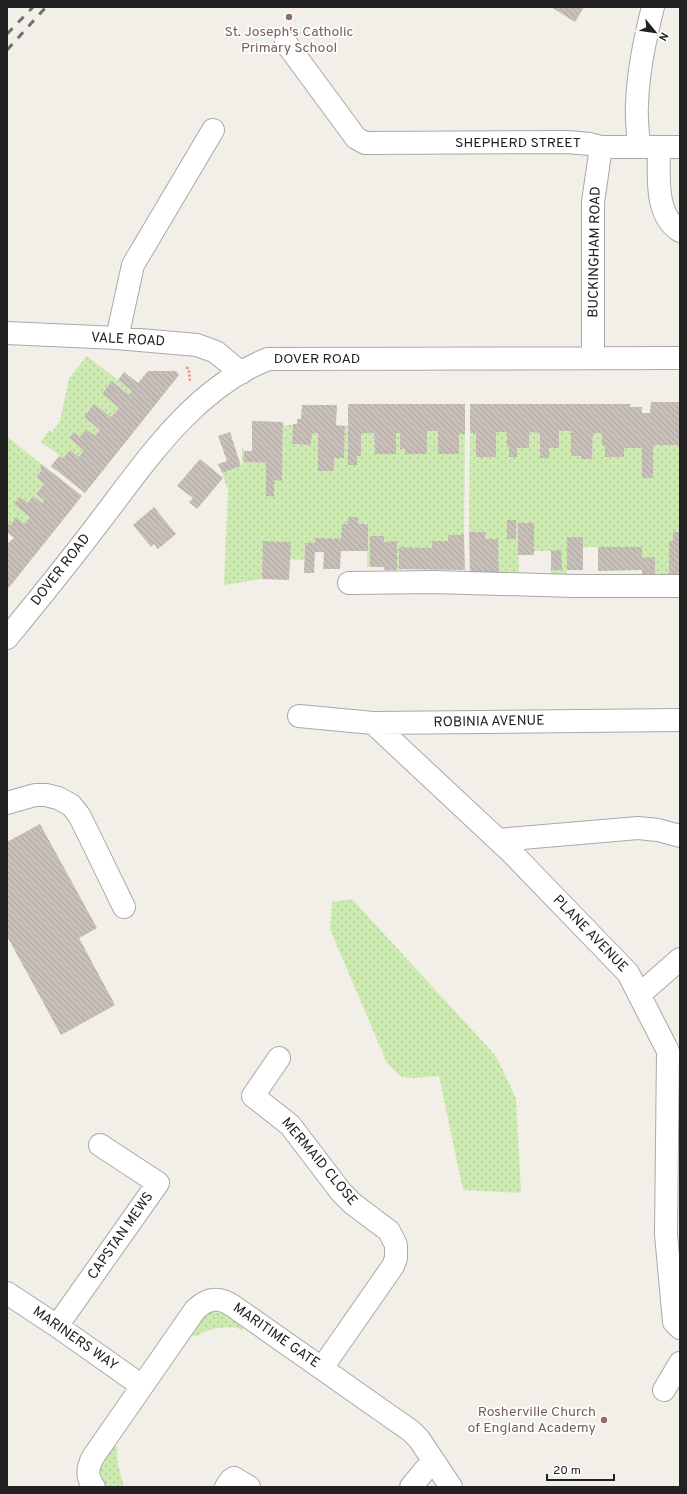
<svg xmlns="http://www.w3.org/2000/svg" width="687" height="1494" viewBox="0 0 687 1494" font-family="Overpass,sans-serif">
<defs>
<pattern id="grass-dots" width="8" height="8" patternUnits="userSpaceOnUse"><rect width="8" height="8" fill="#cdebb0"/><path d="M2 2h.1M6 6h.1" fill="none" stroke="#b0c997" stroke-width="1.8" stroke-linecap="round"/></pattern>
<pattern id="building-back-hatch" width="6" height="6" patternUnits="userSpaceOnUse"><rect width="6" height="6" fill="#c7bfb8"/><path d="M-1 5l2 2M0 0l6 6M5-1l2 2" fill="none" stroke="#aba49e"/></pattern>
</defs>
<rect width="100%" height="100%" fill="#f2efe9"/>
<!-- grass -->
<path fill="url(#grass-dots)" d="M87 356 132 391 129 395 112 381 102 394 119 408 111 417 94 404 85 417 100 430 95 436 86 429 80 437 74 432 69 438 84 450 79 457 70 450 63 458 41 442 49 430 52 432 60 421 69 378Z
M283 425H293L292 444 311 445 312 433H318V471H333L334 458H344L345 426 348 425 349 465H357V456H361V433H374L375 454H396V433H400V449L427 454V431H438V454H459V434H465L464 535H448V541H432V548L399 547V569L384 570V567H367V551H341L315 543H305L304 560 290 559V542L263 541 262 579 224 585 228 490 222 473 242 466V446L244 451V462L266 463V496L273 497 274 480H282Z
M559 431H571L581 459H592L593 433H602V445L605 446V457H624V448L653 445H680V580H642V547H583L582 537H567V576L551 575V551H534V524H518L519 572 503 576H485V532H469L470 433H476V457H496V432H507V446L509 447V457H517V448L529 432 540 433V458H549V448H559Z
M9 438 40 463 41 471 36 477 44 484 36 494 44 500 24 524 16 518 11 525 7 527V439Z
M352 899 496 1056 516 1098 521 1193 463 1190 439 1076 414 1078 401 1077 387 1063 330 929 332 902Z
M212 1312 224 1313 245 1326 242 1330C234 1326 219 1327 210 1330 203 1332 196 1338 189 1336L205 1315Z
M113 1443 117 1447 118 1464 124 1487H107L100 1481 98 1466Z"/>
<!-- building -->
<path fill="url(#building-back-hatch)" d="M551 7H584L575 22Z
M148 371H176L179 375 85 493 51 466 59 456 63 458 70 450 79 457 84 450 69 438 74 432 80 437 86 429 95 436 97 433 100 430 84 417 94 404 111 417 119 408 102 394 112 381 129 395 132 391 118 380 124 372 138 383Z
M651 402H680V445H653V478H642V448H624V457H605V446H602V433H593L592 459H581V456H571V431H559V448H549V458H540V433L529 432V448H517V457H509V447H507V432H496V457H476V433H470V404H631L630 407H642V413H650Z
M348 404H465V434H459V454H438V431H427V454H405V449H400V433H396V454H375L374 433H361V456H357V465H348Z
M302 405H337L336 425 345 426 344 458H334V471H318V433H312L311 445 292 444 293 424H297V419H301Z
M252 421 283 422 282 481 274 480V497L266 496V463L244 462V451H252Z
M230 432 241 466 222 473 218 464 227 461 218 436Z
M200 459 223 478 197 509 189 502 193 498 177 486Z
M40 463 82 496 7 590V544L14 538 7 532V527L9 524 11 525 16 517 24 524 30 517 14 504 20 497 28 503 33 496 42 503 44 500 36 494 44 484 36 477 41 471Z
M154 507 176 534 158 549 154 544 151 547 133 525Z
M348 517H358V524H368V551H341L340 569H323L324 552H315L314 573H304L305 543H315V538L341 539 342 524H348Z
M507 520H516V539H507Z
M518 523H534V555H518Z
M469 532H485V539H498L499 576H470Z
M673 532H680V580H669V541H673Z
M448 535H464L465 570 399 569V547L432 548V541H448Z
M370 536H384V542L397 541V570H384V567H370Z
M567 537H583V570H567Z
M263 541 291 542 289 580 262 579Z
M598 547H642V558L655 557V575H642V570L598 571Z
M561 550 562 570H551V551Z
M40 824 97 928 79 938 115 1005 61 1035 7 936V842Z"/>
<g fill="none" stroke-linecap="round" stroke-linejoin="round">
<!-- minor casing -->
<g stroke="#a9a9a9" stroke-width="24">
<path id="minor" d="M286 43 356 138 365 143 567 142 590 144 601 147H680
M639 147C638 133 636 119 637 104 638 72 645 38 653 7
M659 147C659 174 654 215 680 231
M7 333 117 338 197 345 216 352 241 373
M117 338 133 265 213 130
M593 358V202L601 147
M349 583 434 582 575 586H680
M7 638C39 599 70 561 100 521 147 460 193 389 268 359L680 358
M299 716 373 723 680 720
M373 723 512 853 628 973 668 1051 666 1234 674 1322 680 1328
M7 803 35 795H46L58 798 71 805 79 815 88 833 124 907
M498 840 638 828 658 830 680 836
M639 995 680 959
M279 1058 253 1096 290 1125 341 1192 353 1204 389 1231 396 1245V1258L393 1266 322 1368
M7 1293 57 1326 142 1386
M57 1326 158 1183 100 1145
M664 1390 680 1363
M94 1487C86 1477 87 1468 93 1457L195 1310C207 1298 218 1296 233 1306L411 1431 419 1439 451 1487
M226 1487 231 1480 234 1478 249 1487
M411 1487 425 1470 436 1464"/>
</g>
<!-- path -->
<path stroke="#fa8072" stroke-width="2.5" stroke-dasharray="2 2" stroke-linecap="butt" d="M187 367 189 372 190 381"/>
<!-- minor -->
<use href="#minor" stroke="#fff" stroke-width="22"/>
<!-- rail -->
<path stroke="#707070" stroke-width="3" stroke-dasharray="8 8" stroke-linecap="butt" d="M7 34 33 7
M7 50 46 7"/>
</g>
<!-- markers -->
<g fill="#8d6e63" stroke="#fff" stroke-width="1.5">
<circle cx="289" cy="17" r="4"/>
<circle cx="604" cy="1420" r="4"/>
</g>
<g text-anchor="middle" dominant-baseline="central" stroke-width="3.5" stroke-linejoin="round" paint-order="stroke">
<!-- education labels -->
<g font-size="14" fill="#785e54" stroke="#fff">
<text x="289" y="32">St. Joseph's Catholic<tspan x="289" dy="16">Primary School</tspan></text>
<text x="596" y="1412" text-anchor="end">Rosherville Church<tspan x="596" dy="16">of England Academy</tspan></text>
</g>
<!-- street labels -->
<g font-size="14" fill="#222" stroke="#fff">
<text x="518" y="143">SHEPHERD STREET</text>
<text transform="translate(595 252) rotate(-89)">BUCKINGHAM ROAD</text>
<text transform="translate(128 340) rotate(3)">VALE ROAD</text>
<text x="317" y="359">DOVER ROAD</text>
<text transform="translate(61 570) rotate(-52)">DOVER ROAD</text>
<text transform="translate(489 722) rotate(-1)">ROBINIA AVENUE</text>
<text transform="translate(590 934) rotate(46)">PLANE AVENUE</text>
<text transform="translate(319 1162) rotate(50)">MERMAID CLOSE</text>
<text transform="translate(121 1236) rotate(-55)">CAPSTAN MEWS</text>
<text transform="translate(276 1336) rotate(35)">MARITIME GATE</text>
<text transform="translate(75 1339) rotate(35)">MARINERS WAY</text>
</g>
</g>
<!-- border -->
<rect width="687" height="1494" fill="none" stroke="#222222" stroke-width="16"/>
<!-- north arrow -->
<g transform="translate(655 32) rotate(119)" stroke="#ffffff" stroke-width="3" paint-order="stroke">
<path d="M0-3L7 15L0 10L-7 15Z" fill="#222222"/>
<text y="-6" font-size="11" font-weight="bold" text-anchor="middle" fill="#222222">N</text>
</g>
<!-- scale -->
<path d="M547 1474v6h67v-6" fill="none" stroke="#222222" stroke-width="2"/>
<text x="553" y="1474" font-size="12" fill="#222222" stroke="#ffffff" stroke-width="3" paint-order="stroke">20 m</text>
</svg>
